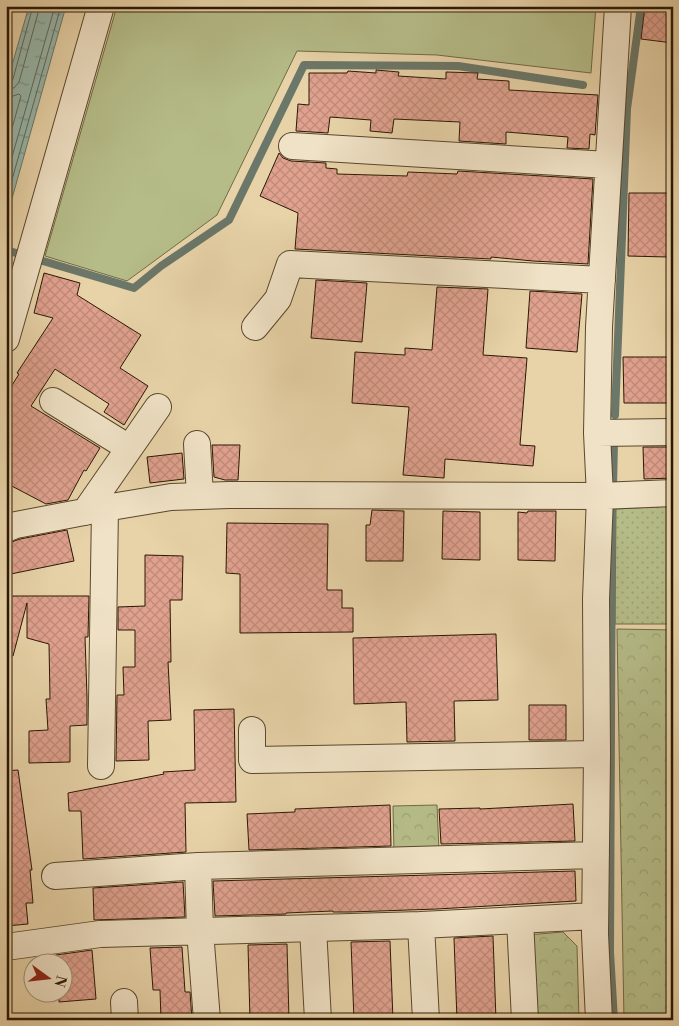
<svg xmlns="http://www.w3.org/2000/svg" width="679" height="1026" viewBox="0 0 679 1026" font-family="'Libre Bodoni',serif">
<defs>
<pattern id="grass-dots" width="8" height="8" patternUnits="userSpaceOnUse" patternTransform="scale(1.25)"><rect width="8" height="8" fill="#b5bc88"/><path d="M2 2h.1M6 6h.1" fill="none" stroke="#9ca174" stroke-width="1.8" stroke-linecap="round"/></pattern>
<pattern id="forest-crowns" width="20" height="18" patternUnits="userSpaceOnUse" patternTransform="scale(1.25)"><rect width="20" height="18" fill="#b5bc88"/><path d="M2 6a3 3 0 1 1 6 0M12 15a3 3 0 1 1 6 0" fill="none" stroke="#9ca174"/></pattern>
<pattern id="water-ripples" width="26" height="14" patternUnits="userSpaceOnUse" patternTransform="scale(1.25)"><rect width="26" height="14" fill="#97b7ac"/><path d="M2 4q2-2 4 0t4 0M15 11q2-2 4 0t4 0" fill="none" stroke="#7b948a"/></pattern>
<pattern id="building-cross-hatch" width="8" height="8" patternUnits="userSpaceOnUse" patternTransform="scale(1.25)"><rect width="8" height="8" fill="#e0a18e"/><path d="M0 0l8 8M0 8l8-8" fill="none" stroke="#c08a79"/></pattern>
</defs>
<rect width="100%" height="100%" fill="#e8d3a8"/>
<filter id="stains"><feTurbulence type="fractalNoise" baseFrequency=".004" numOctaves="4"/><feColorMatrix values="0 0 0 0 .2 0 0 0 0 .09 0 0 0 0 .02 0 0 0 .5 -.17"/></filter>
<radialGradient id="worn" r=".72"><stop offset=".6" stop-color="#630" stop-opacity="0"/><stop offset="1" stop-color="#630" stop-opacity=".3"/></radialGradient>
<!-- grass -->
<path fill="url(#grass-dots)" stroke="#706a46" d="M673 506V624H615L616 509Z"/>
<!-- forest -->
<path fill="url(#forest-crowns)" stroke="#706a46" d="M617 629 673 630V1020H624Z
M437 805 439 852 394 853 393 806Z
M563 932 577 946 579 1020H532L527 935Z"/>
<!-- pitch -->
<path fill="#b5bc88" stroke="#706a46" d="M117 6H596L591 73 437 55 297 51 217 215 127 281 45 256Z"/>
<!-- water -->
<path fill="url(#water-ripples)" stroke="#6b7769" d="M29 6H66L6 220V86Z"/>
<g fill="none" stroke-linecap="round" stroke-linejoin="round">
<!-- shore -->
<path stroke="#606858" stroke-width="1" d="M6 83 11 82 13 79 33 6
M6 89 14 88 19 82 40 6
M6 97 13 96 19 94 21 96 6 150
M6 178 55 6
M6 201 61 6"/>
<!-- stream -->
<path stroke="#6b7769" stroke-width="8" d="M6 250 134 288 161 266 229 220 304 65 458 66 583 85
M615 415 627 109 641 6
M613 488 614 442
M612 507 610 952 614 1020"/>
</g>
<!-- building -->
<path fill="url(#building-cross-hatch)" stroke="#2a1804" d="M645 6H673V43L641 39Z
M376 70 399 72 398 76 446 79V72L478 73 477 79 509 81V90L598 95 595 135 590 134 589 149 567 148 568 137 506 132V144L459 141 460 122 394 119 392 133 370 131 371 120 330 117 328 133 296 131 298 104 309 105V73H347L348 71 376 73Z
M279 153 283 158 291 161 326 163V168L337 169V174L407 176 408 172 457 174 458 171 593 179 588 264 533 261 491 257V259L295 249 298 213 260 196Z
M629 193H669L668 257 628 256Z
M44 273 80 283 77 295 141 335 120 368 148 386 124 425 104 412 109 404 55 369 31 406 100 448 86 471 84 470 68 500 46 504 6 483V395L19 374 17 373 53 318 34 313Z
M316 280 367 283 362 342 311 338Z
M437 287 488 289 483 355 527 358 520 445 535 446 533 466 445 459 444 478 403 475 409 407 352 403 355 352 405 355V348L432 350Z
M530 291 582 294 577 352 526 348Z
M623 357H673V403H624Z
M212 445H240L238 480H225L214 477Z
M643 447H673V478L644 479Z
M182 453 184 479 150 483 147 457Z
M372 510 404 511 403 561H366V525H370Z
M443 511 480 512V560L442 559Z
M528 511H556L555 561 518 560V512L527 513Z
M227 523 328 524 327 590H342V608H353V632L240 633V574L226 573Z
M67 530 74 561 6 575V544L20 539Z
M145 555 183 556 182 600H170L171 662H168L171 720 148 721 149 760 116 761 117 695H124L123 667H135V630H118V607L145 606Z
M6 596H89L88 637H85L87 697V725L70 726V762L29 763V731L48 730 46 699H50L49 644 27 638V603L13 656 6 655Z
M496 634 498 700 454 701 455 741 407 742 406 702 354 704 353 638Z
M529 705H566V740H529Z
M234 709 236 802 185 803 186 852 83 859 81 811H69L68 793 164 774 163 772 195 770 194 710Z
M18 770 32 870H30L33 903H26L28 924 6 926V771Z
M573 804 575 841 441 844 439 809 480 808V809Z
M390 805 391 846 249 850 247 814 295 812V809Z
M575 871 576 901 437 909 350 912H333V911L286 913V914L215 916 213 881Z
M183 882 185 917 94 920 93 888Z
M493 936 496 1020H457L454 938Z
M390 941 393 1020H354L351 942Z
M287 944 289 1020H250L248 945Z
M182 947 185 992H190L192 1020H161L160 990H153L150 948Z
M92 950 96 999 59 1002V994H62V964H56V955Z"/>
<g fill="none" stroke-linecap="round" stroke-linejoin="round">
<!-- minor casing -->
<g stroke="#5a472d" stroke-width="28">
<path id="minor" d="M292 146 608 165
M255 327 278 299 290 264 602 280
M6 339 101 6
M53 401 129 448
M597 433 673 432
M197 444 200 496
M85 512 158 407
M6 529 16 525 105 508 171 497 229 495 600 496 673 493
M252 730V760L597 754
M101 766 105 508
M198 866 596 855
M55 876 198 866 200 931 207 1020
M520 920 525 1020
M421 925 426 1020
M313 928 318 1020
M6 947 100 934 421 925 595 916
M124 1002 125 1020
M599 1020 595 934 597 754 596 599 600 496 597 433 599 327 618 6"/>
</g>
<!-- minor -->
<use href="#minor" stroke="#f0e2c6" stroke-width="26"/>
</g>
<!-- margin -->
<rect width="679" height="1026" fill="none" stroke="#e8d3a8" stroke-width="25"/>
<rect x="8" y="8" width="664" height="1011" fill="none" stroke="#2a1804" stroke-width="2.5"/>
<rect x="12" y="12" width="654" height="1001" fill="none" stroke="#2a1804"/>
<!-- north arrow -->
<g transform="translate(48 978) rotate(105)"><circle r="24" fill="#f0e2c6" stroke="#a19178"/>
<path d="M0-4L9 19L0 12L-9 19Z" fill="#8f2418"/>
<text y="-8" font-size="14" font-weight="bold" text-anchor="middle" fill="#2a1804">N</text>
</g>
<rect width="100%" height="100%" filter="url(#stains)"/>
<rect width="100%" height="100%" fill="url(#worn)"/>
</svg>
